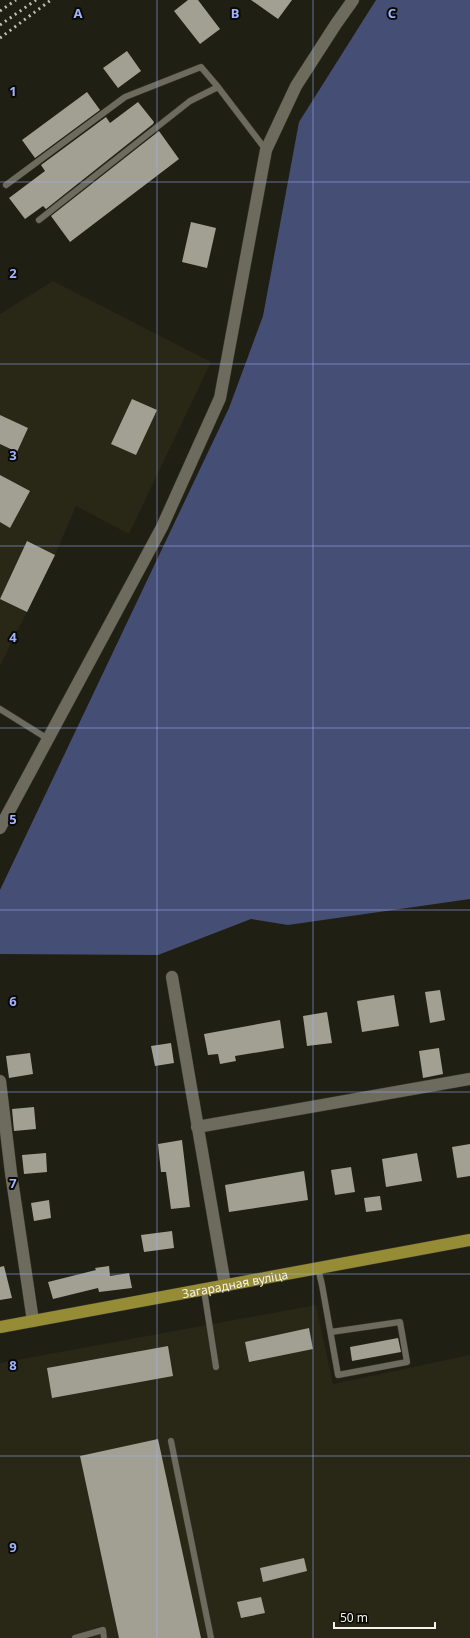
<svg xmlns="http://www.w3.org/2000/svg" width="470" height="1638" viewBox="0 0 470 1638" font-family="'Noto Sans',sans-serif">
<rect width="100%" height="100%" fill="#201f14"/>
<!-- built -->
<path fill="#292716" d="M53 281 211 362 129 534 76 506 55 555 0 666V314Z
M316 1305 333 1384 470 1355V1638H0V1363Z"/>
<!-- forest -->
<path fill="#454e75" d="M376 0H470V899L288 925 251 919 158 955 0 954V890L229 408 263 316 299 122Z"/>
<!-- building -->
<path fill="#a2a093" d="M188 0H198L220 29 200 44 174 11Z
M251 0H292L278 19Z
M127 51 141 71 118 88 103 68Z
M87 92 100 110 35 158 22 140Z
M138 102 154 122 153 124 46 209 43 206 25 219 9 198 45 171 41 165 106 117 110 123Z
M159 131 179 159 70 242 51 216Z
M191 222 216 228 207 268 182 262Z
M132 399 157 410 136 455 111 444Z
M0 415 28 428 17 452 0 444Z
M0 475 30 491 10 528 0 522Z
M27 541 55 555 27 612 0 599Z
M440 990 445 1020 430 1023 425 992Z
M394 995 399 1026 362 1032 357 1001Z
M327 1012 332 1043 307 1046 303 1016Z
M280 1020 284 1048 235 1056 236 1061 220 1064 218 1054 208 1055 204 1034Z
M171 1043 174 1063 155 1066 151 1046Z
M439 1048 443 1074 423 1078 419 1051Z
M30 1053 33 1074 9 1078 6 1056Z
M34 1107 36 1129 14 1131 12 1109Z
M182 1140 190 1207 171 1209 166 1172H161L158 1144Z
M470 1144V1176L457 1178 452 1147Z
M46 1153 47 1172 24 1174 22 1155Z
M417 1153 422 1181 386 1187 382 1159Z
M351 1167 355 1192 335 1195 331 1170Z
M304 1171 308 1200 229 1212 225 1185Z
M380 1196 382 1210 366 1212 364 1198Z
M49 1200 51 1218 34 1221 31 1203Z
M172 1231 174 1248 144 1252 141 1235Z
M4 1266 12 1298 0 1300V1267Z
M109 1266 110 1276 129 1273 132 1288 99 1292 98 1288 53 1299 48 1282 96 1270 95 1268Z
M309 1328 313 1349 249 1362 245 1342Z
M398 1338 401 1352 352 1361 350 1347Z
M168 1346 173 1376 52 1398 47 1368Z
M158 1439 201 1638H119L80 1456Z
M304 1558 307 1571 263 1582 260 1568Z
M261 1597 265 1613 241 1618 237 1602Z"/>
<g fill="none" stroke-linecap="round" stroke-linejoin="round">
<!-- lane casing -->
<g stroke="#393831" stroke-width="7">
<path id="lane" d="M6 185 125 97 201 67 218 87 266 150
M39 220 190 101 218 87
M0 709 48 739
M318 1268 322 1285 338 1375 407 1362 400 1322 331 1332
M204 1290 216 1367
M171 1441 211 1638
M75 1638 103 1630 104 1638"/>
</g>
<!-- street casing -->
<g stroke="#393831" stroke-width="13">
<path id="street" d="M0 828 162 527 220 398 266 150 296 86 336 24 353 0
M172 977 225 1285
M0 1081 11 1173 33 1321
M197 1127 470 1079"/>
</g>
<!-- primary casing -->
<g stroke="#393831" stroke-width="13">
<g id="primary">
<path id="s1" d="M0 1327 470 1240"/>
</g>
</g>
<!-- lane -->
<use href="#lane" stroke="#6c6b5e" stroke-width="6"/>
<!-- street -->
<use href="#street" stroke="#6c6b5e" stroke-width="12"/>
<!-- primary -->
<use href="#primary" stroke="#968c35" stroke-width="12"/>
<!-- rail -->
<path stroke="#c0bfb7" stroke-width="3" stroke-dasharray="2 4" stroke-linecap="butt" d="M0 11 16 0
M0 25 36 0
M0 38 51 0"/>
</g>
<!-- grid -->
<path fill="none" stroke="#a1b3fd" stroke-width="1" stroke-opacity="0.55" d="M157 0V1638M313 0V1638M0 182H470M0 364H470M0 546H470M0 728H470M0 910H470M0 1092H470M0 1274H470M0 1456H470"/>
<g text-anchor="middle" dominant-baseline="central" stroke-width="4" stroke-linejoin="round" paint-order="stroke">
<!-- street labels -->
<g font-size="12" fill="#f4f3ec" stroke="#090905">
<text stroke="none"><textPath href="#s1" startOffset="239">Загарадная вуліца</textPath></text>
</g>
</g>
<g font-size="13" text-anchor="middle" font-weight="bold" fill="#a1b3fd" stroke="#090905" stroke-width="4" stroke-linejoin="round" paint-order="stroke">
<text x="78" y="18">A</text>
<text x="235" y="18">B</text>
<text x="392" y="18">C</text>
<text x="13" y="96">1</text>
<text x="13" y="278">2</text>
<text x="13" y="460">3</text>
<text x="13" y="642">4</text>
<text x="13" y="824">5</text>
<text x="13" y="1006">6</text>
<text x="13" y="1188">7</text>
<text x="13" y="1370">8</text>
<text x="13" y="1552">9</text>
</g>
<!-- scale -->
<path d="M334 1622v6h101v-6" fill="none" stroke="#f4f3ec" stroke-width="2"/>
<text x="340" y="1622" font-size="12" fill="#f4f3ec" stroke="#090905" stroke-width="3" paint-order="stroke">50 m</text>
</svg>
